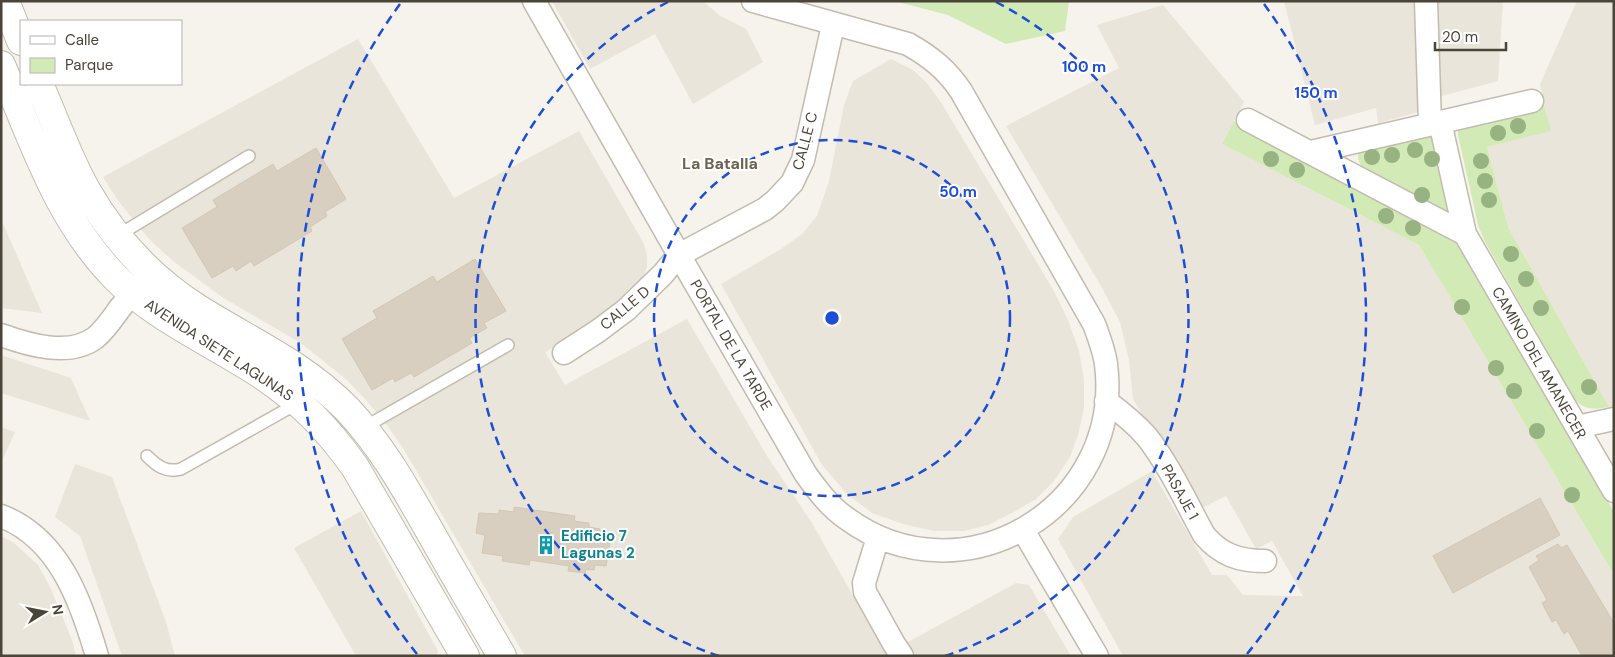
<svg xmlns="http://www.w3.org/2000/svg" width="1615" height="657" viewBox="0 0 1615 657" font-family="'DM Sans',sans-serif">
<rect width="100%" height="100%" fill="#f6f3ec"/>
<!-- residential -->
<path fill="#eae5da" d="M552 1H703L719 15 746 29 763 62 693 104 655 34 590 69Z
M1284 1H1503L1498 81 1438 97V107L1378 123 1376 108 1315 125Z
M1577 1H1614V406L1609 407 1508 227 1487 147 1550 131 1540 84Z
M1163 5 1244 102 1222 144 1419 245 1614 575V656H1123L1058 539 1073 517 1152 471 1212 575H1227L1243 595 1303 596 1272 541 1256 549 1226 496 1200 509 1133 399 1129 360 1120 322 1101 286 1006 126 1119 68 1097 25Z
M358 39 454 198 579 131 643 242 647 254V267L643 279 635 289 589 328 545 352 565 385 687 319 767 456 812 523 887 656H525L403 448 386 424 367 401 347 380 302 344 222 297 173 261 152 242 134 221 117 199 103 177Z
M891 59 913 70 927 83 942 104 1054 291 1068 320 1079 351 1084 379V409L1078 435 1070 457 1054 481 1036 499 1012 513 988 525 964 531H934L903 524 872 513 847 494 822 465 721 284 781 249 802 234 817 216 829 181 844 105 853 81Z
M1 219 42 313 1 308Z
M1 355 71 378 90 421 1 393Z
M1 427 15 432 1 463Z
M75 464 112 477 166 622 175 656H122L80 536 55 517Z
M361 511 438 651 437 656H356L294 548Z
M1 536 14 543 38 565 50 587 72 640 76 656H1Z
M1016 583 1029 585 1071 656H915L908 642Z"/>
<!-- green -->
<path fill="#d2eab5" d="M894 1H1069L1065 31 1006 44 948 15Z
M1544 105 1551 131 1487 147 1508 227 1609 407C1594 409 1587 411 1575 400L1484 240 1478 225 1458 135V127L1462 124Z
M1234 121 1454 234 1614 512V575L1419 245 1222 144Z
M1424 132 1434 136 1454 216 1363 168C1358 162 1357 157 1359 150Z"/>
<!-- building -->
<path fill="#d8cfc1" stroke="#d3c7b4" d="M316 148 346 199 325 212 327 216 310 227 312 231 254 266 251 261 236 271 233 266 212 278 182 228 217 207 213 200 273 164 277 171Z
M475 259 506 311 484 323 487 328 469 338 472 343 414 377 411 373 395 382 393 378 372 390 342 339 377 318 373 311 433 276 437 282Z
M1540 498 1560 535 1453 593 1433 556Z
M514 507 575 516 574 521 589 523V527L600 529V535L611 536 606 566 595 565 594 570 586 569 585 573 568 571 569 566 530 560 529 565 502 561 503 556 482 553 485 535 476 533 479 513 499 514V510L514 512Z
M1558 544 1561 548 1567 545 1614 623V655L1612 656H1582L1568 631 1564 634 1556 620 1552 622 1542 603 1547 600 1529 567 1539 560 1536 556Z"/>
<g fill="none" stroke-linecap="round" stroke-linejoin="round">
<!-- service casing -->
<g stroke="#c2bbae" stroke-width="14">
<path id="service" d="M117 236 249 156
M363 428 508 345
M147 456C157 466 166 473 181 469L298 403"/>
</g>
<!-- minor casing -->
<g stroke="#c2bbae" stroke-width="25">
<path id="minor" d="M534 1 679 255 805 473C817 490 829 506 846 518 963 604 1124 507 1106 364 1104 350 1099 337 1094 324L961 91C947 70 931 57 908 44L753 1
M1426 1 1430 124
M1248 120 1465 234
M1440 122 1465 234 1614 491
M1311 152 1532 101
M1 335C29 345 69 357 95 338 105 330 113 318 120 308 130 296 140 284 151 273
M564 353 598 331 626 310 663 274 679 255 765 209 775 201 792 183 803 160 833 25
M1106 401C1121 412 1135 423 1147 437 1169 465 1187 504 1204 535 1221 555 1239 561 1265 561
M1577 427 1614 419
M1 516C59 538 81 601 97 656
M1023 530 1097 656
M878 537 864 583 865 592 894 644 902 656"/>
</g>
<!-- tertiary casing -->
<g stroke="#c2bbae" stroke-width="30">
<path id="tertiary" d="M5 1 21 41
M1 65C33 140 58 220 117 279 157 319 215 344 262 375 302 402 327 428 355 467L465 656
M39 84C54 118 67 155 85 188 112 236 150 278 197 308 249 341 303 364 347 409 381 445 404 486 428 528 452 571 477 613 502 656"/>
</g>
<!-- service -->
<use href="#service" stroke="#fff" stroke-width="11"/>
<!-- minor -->
<use href="#minor" stroke="#fff" stroke-width="22"/>
<!-- tertiary -->
<use href="#tertiary" stroke="#fff" stroke-width="28"/>
</g>
<!-- trees -->
<g fill="#97b381">
<circle cx="1518" cy="126" r="8"/>
<circle cx="1498" cy="133" r="8"/>
<circle cx="1415" cy="150" r="8"/>
<circle cx="1392" cy="155" r="8"/>
<circle cx="1372" cy="157" r="8"/>
<circle cx="1271" cy="159" r="8"/>
<circle cx="1432" cy="159" r="8"/>
<circle cx="1481" cy="161" r="8"/>
<circle cx="1297" cy="170" r="8"/>
<circle cx="1485" cy="181" r="8"/>
<circle cx="1422" cy="195" r="8"/>
<circle cx="1489" cy="200" r="8"/>
<circle cx="1386" cy="216" r="8"/>
<circle cx="1413" cy="228" r="8"/>
<circle cx="1511" cy="254" r="8"/>
<circle cx="1526" cy="279" r="8"/>
<circle cx="1462" cy="307" r="8"/>
<circle cx="1541" cy="308" r="8"/>
<circle cx="1496" cy="368" r="8"/>
<circle cx="1589" cy="387" r="8"/>
<circle cx="1514" cy="391" r="8"/>
<circle cx="1537" cy="431" r="8"/>
<circle cx="1572" cy="495" r="8"/>
</g>
<!-- distance rings -->
<g fill="none" stroke="#1d4ed8" stroke-width="2.5" stroke-dasharray="9 6">
<circle cx="832" cy="318" r="178"/>
<path d="M719 656A356 356 0 0 1 668 2M996 2A356 356 0 0 1 945 656"/>
<path d="M417 654A534 534 0 0 1 400 4M1264 4A534 534 0 0 1 1247 654"/>
</g>
<!-- icons -->
<defs>
<g id="building-bare" transform="scale(1.5)"><path d="M-4-6H4V6H1V3H-1V6H-4ZM-2.5-4.3h1.7v1.8h-1.7ZM.8-4.3h1.7v1.8H.8ZM-2.5-1h1.7V.8h-1.7ZM.8-1h1.7V.8H.8Z" fill="#0f9aa8" stroke="#fff" stroke-width="2.5" paint-order="stroke"/></g>
</defs>
<g fill-rule="evenodd">
<use href="#building-bare" x="546" y="545"/>
</g>
<g text-anchor="middle" dominant-baseline="central" stroke-width="4" stroke-linejoin="round" paint-order="stroke">
<!-- street labels -->
<g font-size="15" fill="#4b4439" stroke="#fff">
<text transform="translate(805 141) rotate(-75)">CALLE C</text>
<text transform="translate(625 308) rotate(-40)">CALLE D</text>
<text transform="translate(731 345) rotate(60)">PORTAL DE LA TARDE</text>
<text transform="translate(219 350) rotate(33)">AVENIDA SIETE LAGUNAS</text>
<text transform="translate(1539 363) rotate(60)">CAMINO DEL AMANECER</text>
<text transform="translate(1180 492) rotate(61)">PASAJE 1</text>
</g>
<!-- culture labels -->
<g font-size="15" font-weight="bold" fill="#0d838f" stroke="#fff" text-anchor="start">
<text x="561" y="536">Edificio 7<tspan x="561" dy="17">Lagunas 2</tspan></text>
</g>
<!-- neighbourhood labels -->
<g font-size="16" font-weight="bold" fill="#6e6250" stroke="#fff">
<text x="720" y="163">La Batalla</text>
</g>
</g>
<circle cx="832" cy="318" r="8" fill="#1d4ed8" stroke="#fff" stroke-width="2.5"/>
<g font-size="15" text-anchor="middle" font-weight="bold" fill="#1d4ed8" stroke="#fff" stroke-width="4" stroke-linejoin="round" paint-order="stroke">
<text x="1084" y="72">100 m</text>
<text x="1316" y="98">150 m</text>
<text x="958" y="197">50 m</text>
</g>
<!-- border -->
<rect width="1615" height="657" fill="none" stroke="#4b4439" stroke-width="5"/>
<!-- legend -->
<rect x="20" y="20" width="162" height="65" fill="#ffffff" stroke="#b7b4b0"/>
<rect x="30" y="36" width="25" height="8" fill="#ffffff" stroke="#b7b4b0"/>
<text x="65" y="45" font-size="15" fill="#4b4439">Calle</text>
<rect x="30" y="58" width="25" height="15" fill="#d2eab5" stroke="#b7b4b0"/>
<text x="65" y="70" font-size="15" fill="#4b4439">Parque</text>
<!-- north arrow -->
<g transform="translate(45 612) rotate(80)" stroke="#ffffff" stroke-width="4" paint-order="stroke">
<path d="M0-4L9 19L0 12L-9 19Z" fill="#4b4439"/>
<text y="-8" font-size="14" font-weight="bold" text-anchor="middle" fill="#4b4439">N</text>
</g>
<!-- scale -->
<path d="M1435 42v8h71v-8" fill="none" stroke="#4b4439" stroke-width="2.5"/>
<text x="1442" y="42" font-size="15" fill="#4b4439" stroke="#ffffff" stroke-width="4" paint-order="stroke">20 m</text>
</svg>
